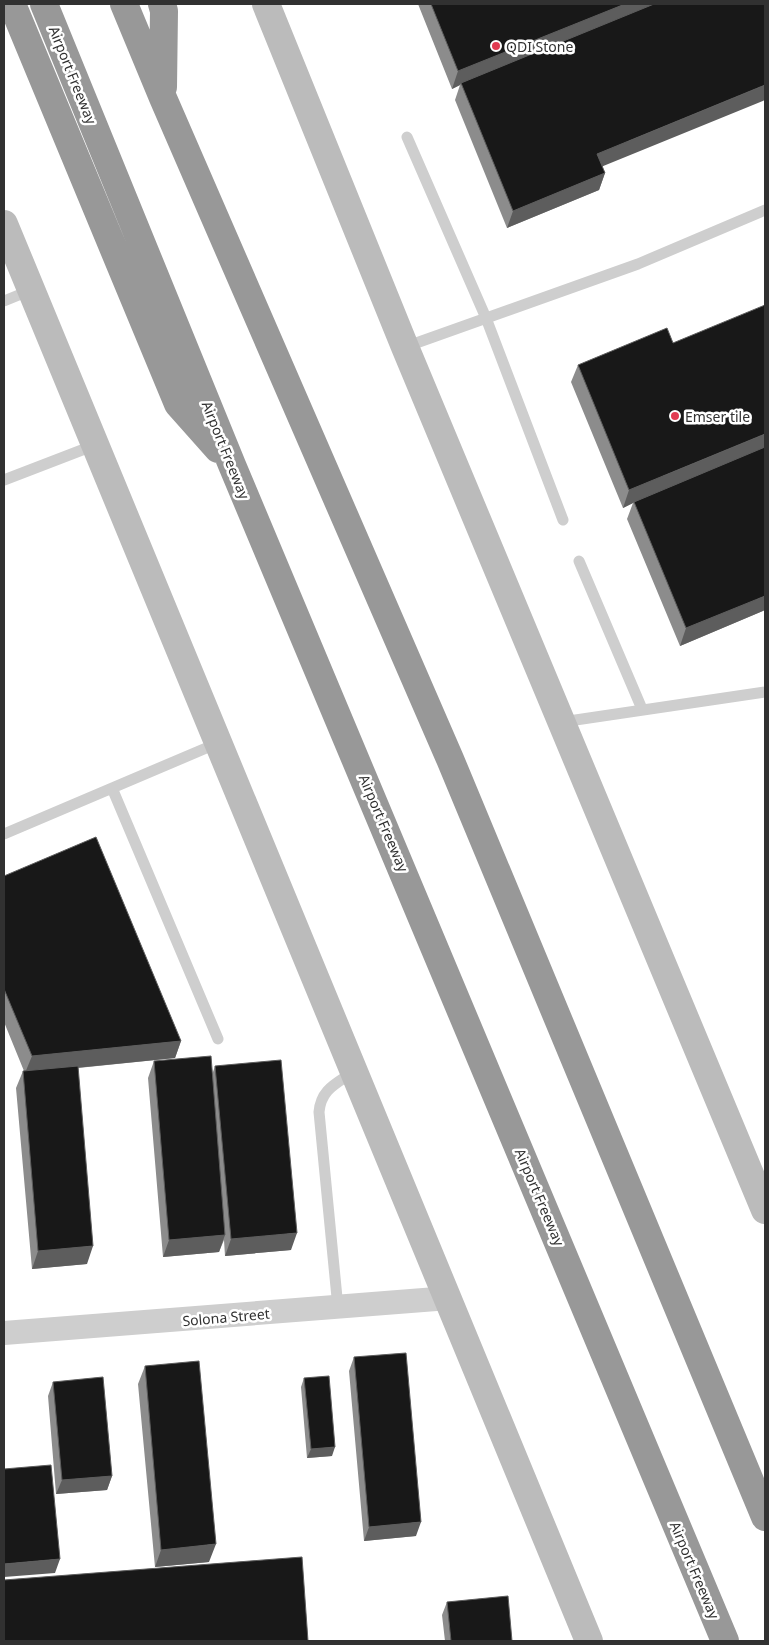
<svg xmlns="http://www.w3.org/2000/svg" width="769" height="1645" viewBox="0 0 769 1645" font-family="'Noto Sans',sans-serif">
<rect width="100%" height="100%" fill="#fff"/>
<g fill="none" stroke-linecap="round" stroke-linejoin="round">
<!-- service -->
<path stroke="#cecece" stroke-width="11" d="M407 137 486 318 563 520
M4 301 31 290
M405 347 638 264 765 210
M4 480 95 445
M579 561 642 709
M562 722 765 692
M112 788 218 1039
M4 834 218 743
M338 1308 319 1112C321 1089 336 1084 353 1072"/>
<!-- minor -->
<path stroke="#cecece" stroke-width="24" d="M4 1333 449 1298"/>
<!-- secondary -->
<path stroke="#bbb" stroke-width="28" d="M266 4 405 347 765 1210
M4 224 589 1641"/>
<!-- motorway -->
<path stroke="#989898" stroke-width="28" d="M12 4 178 404 218 449
M44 4 232 465 725 1641
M124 4 163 98 450 759 765 1517
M162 4 164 11 163 87"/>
</g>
<!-- wall -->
<path fill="#8c8c8c" d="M418 4H765L602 167 605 173 599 190 507 228 455 100 460 85 452 89Z
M578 365 765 610 680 646 627 519 633 503 623 508 571 382Z
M4 876 181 1041 175 1058 78 1068 87 1264 32 1269 16 1088 23 1071H24L4 1022Z
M154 1061 212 1075 215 1066 291 1250 225 1256 224 1240 219 1252 163 1257 148 1078Z
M354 1357 416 1536 364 1541 349 1371Z
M145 1366 209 1562 155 1567 138 1384Z
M304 1378 332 1456 307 1458 301 1387Z
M53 1382 112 1476 107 1490 56 1494 48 1396Z
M447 1602 512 1641H445L442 1615Z"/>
<!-- shaded-wall -->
<path fill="#5d5d5d" d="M625 4H662L461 83 460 85 452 89 458 71Z
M765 85V100L591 171 597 154Z
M605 173 599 190 507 228 513 211Z
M765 434V449L634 502 633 503 623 508 629 490Z
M765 596V610L680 646 686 628Z
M181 1041 175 1058 25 1073 32 1056Z
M297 1233 291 1250 225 1256 231 1239Z
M225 1235 219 1252 163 1257 169 1240Z
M93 1246 87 1264 32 1269 38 1251Z
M335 1447 332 1456 307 1458 311 1449Z
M112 1476 107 1490 56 1494 62 1480Z
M421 1522 416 1536 364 1541 369 1527Z
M216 1544 209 1562 155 1567 161 1550Z
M60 1559 55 1573 4 1577V1564Z"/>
<!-- building -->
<path fill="#181818" stroke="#5d5d5d" d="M431 4H625L458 71Z
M654 4H765V85L597 154 605 173 513 211 461 83Z
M765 305V434L629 490 578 365 667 328 673 343Z
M765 447V596L686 628 634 502Z
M96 837 181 1041 32 1056 4 989V876Z
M211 1056 225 1235 169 1240 154 1061Z
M281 1060 297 1233 231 1239 215 1066Z
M78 1066 93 1246 38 1251 23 1071Z
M406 1353 421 1522 369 1527 354 1357Z
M199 1361 216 1544 161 1550 145 1366Z
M329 1376 335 1447 311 1449 304 1378Z
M103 1377 112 1476 62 1480 53 1382Z
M51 1465 60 1559 4 1564V1469Z
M302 1557 308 1641H4V1580Z
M508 1596 512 1641H451L447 1602Z"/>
<!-- markers -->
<g fill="#e13a51" stroke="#fff" stroke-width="2">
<circle cx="496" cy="46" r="5"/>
<circle cx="675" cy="416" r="5"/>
</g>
<g text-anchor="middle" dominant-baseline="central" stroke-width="5" stroke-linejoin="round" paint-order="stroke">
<!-- poi labels -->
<g font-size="14" fill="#313131" stroke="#fff" text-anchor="start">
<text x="506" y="46">QDI Stone</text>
<text x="685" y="416">Emser tile</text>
</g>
<!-- street labels -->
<g font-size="14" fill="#313131" stroke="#fff">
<text transform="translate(73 75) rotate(68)">Airport Freeway</text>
<text transform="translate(226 450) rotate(68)">Airport Freeway</text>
<text transform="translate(384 823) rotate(67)">Airport Freeway</text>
<text transform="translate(540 1197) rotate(67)">Airport Freeway</text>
<text transform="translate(226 1317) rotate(-5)">Solona Street</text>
<text transform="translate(695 1570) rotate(67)">Airport Freeway</text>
</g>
</g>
<!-- border -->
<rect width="769" height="1645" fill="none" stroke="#313131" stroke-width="10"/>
</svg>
